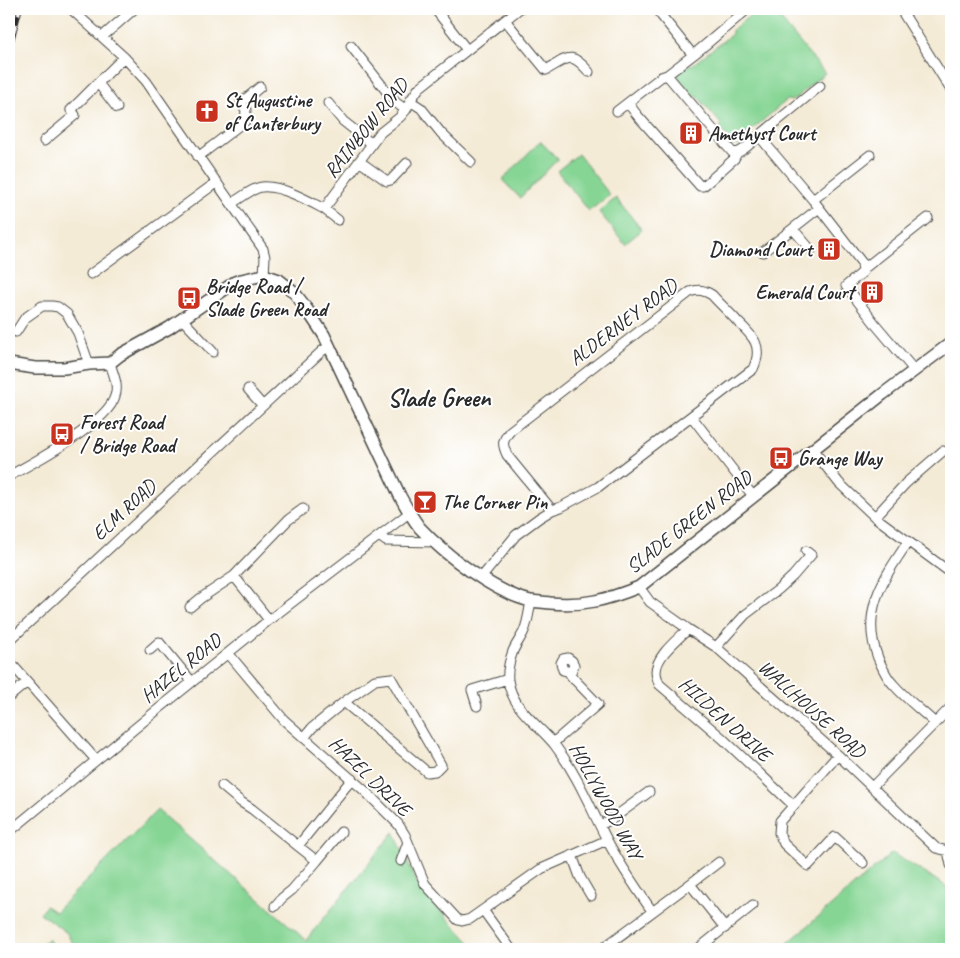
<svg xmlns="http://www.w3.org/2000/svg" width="960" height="958" viewBox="0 0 960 958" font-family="Caveat,sans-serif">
<rect width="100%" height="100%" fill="#fff"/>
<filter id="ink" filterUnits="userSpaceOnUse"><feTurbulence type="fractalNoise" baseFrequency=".02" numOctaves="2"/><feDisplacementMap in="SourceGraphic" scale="10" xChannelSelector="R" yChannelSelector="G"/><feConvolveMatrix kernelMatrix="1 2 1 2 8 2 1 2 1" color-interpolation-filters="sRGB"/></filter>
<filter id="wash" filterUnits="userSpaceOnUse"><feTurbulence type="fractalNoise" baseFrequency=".0096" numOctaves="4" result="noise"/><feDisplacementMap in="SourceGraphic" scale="20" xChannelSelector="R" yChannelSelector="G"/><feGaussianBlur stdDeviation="1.12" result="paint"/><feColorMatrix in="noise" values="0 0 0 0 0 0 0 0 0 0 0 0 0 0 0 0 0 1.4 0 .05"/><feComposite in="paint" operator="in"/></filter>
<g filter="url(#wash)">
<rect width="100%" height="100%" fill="#f4ebd7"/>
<!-- green -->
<path fill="#86d594" stroke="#588060" d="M758 9H772L825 73 792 101 787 100 747 134 748 140C743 144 740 146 734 145L720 129 721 124 698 97H693L680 81 678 75 681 70 688 65H692L732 34V30Z
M540 141 558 159 520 198 502 180Z
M578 154 610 195 589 211 557 171Z
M616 198 642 230 625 244 599 212Z
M157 810 306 940 394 832 419 887 476 949H72L71 941 67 933 40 913 46 906 55 912Z
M892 853 951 889V949H781Z
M48 939 56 949H35Z"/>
</g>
<g filter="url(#ink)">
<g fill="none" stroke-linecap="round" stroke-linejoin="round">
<!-- minor casing -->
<g stroke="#494845" stroke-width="11">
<path id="minor" d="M71 9 124 57 146 81 263 249 265 257 264 275
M435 9 467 50
M656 9 693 55 667 75 732 152 737 153
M911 9 903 13 951 90
M505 20 546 70C569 57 571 51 589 72
M102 37 134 9
M351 46 395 102 406 110
M693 55C712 40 729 24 748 9
M98 83 117 108
M410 101 421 108 441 133 471 162
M328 103 343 121 372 144
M628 103 637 115 700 186H703L707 183 734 159 737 153
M617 111 661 77 667 75
M759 136 813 200 862 263 863 272 846 286 876 325 914 370
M44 141 75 115 71 110 124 57
M737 153C745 150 752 142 759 136L820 86
M198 157 245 121 246 110 241 103 260 87
M359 161 387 181 391 180 407 163
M813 200 870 155
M232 203C241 198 252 188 262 187 280 185 309 201 324 209L380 133 400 117 406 110 410 101 419 88 519 9
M324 209 338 220
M793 229 811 250
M763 252 819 208
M863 267H866L928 218
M91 274 217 182
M182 319 213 352
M16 332 25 318 42 306H52L58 307 67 314 78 333 89 364
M248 389 263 406
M692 417 753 496
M813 450 839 483 875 517 951 573
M9 476C33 463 108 423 115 396 119 385 113 374 110 363
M875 517 906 483 943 451
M379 536 386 541 435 542
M908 542C883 579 860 612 878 658 882 667 886 677 893 684 905 698 921 710 935 723
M234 576 269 620
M481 578 516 535 539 518 552 510 561 507 598 487 753 369C764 346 753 336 737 321 729 312 720 304 712 295 704 290 699 289 690 292L510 431C502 441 502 444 507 455L552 510
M639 587 650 602 688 629 716 647 838 755 919 832 936 848 948 851 951 865
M531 601C529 611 528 622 524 631 521 638 516 644 513 651 510 659 507 671 508 680 512 709 537 723 554 744 577 774 590 807 607 840 620 865 636 888 652 911
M190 607 201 598 234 576 288 520 303 509
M688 629C677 640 656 656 656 672 656 676 658 680 659 684L722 738 793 805
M9 641 322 351 330 346
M716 647 745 615 779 589 793 576 811 555 806 551
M150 650 159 642 192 682
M228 653 284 720 365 791 398 824 405 835 425 884 458 920 462 921 470 919 541 869 607 840
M9 661 96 760
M9 697 27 682
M477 706 472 690 508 679
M304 738 312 728 344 702 375 680 391 678 441 765 435 771 427 772 344 702
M553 743 598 704 572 677 568 671 563 670 561 663 563 659 568 658 572 661 574 665 572 670 568 671
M838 755 780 821 779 833 784 844 808 866 835 837 863 863
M222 786 241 802 252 809 298 846 352 779
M872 787 951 707
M600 825 612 819 649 792
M9 832 156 711 269 620 409 513
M572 855 580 877 591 896
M317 861 341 832
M401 861 408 842
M690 884 725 928
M275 906 282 898 292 890 317 861 298 846
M483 910 511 949
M602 949C641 920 680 892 719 862
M698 949 753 905"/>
</g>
<!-- tertiary casing -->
<g stroke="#494845" stroke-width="14">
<path id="tertiary" d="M9 364 35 368H64L89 364 110 363 120 355 169 328 235 282 241 280 264 275 279 280 293 291 304 305 324 335 400 496C406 507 412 518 420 528 445 555 495 593 531 601 537 602 543 602 550 603 585 606 606 600 639 587L883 394 951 343"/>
</g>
<!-- minor -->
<use href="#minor" stroke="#fff" stroke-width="9"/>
<!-- tertiary -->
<use href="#tertiary" stroke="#fff" stroke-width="11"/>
<!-- rail casing -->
<g stroke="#2b2b2b" stroke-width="5">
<path id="rail" d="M9 50 20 9"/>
</g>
<!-- rail -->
<use href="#rail" stroke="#fff" stroke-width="3" stroke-dasharray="9" stroke-linecap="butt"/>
</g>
</g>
<!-- icons -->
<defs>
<g id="church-square" transform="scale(1.25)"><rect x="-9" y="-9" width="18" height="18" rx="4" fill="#c8321e" stroke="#fff"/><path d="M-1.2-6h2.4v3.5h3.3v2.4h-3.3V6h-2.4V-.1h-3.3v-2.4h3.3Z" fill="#fff"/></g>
<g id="building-square" transform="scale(1.25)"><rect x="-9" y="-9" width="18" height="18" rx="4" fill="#c8321e" stroke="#fff"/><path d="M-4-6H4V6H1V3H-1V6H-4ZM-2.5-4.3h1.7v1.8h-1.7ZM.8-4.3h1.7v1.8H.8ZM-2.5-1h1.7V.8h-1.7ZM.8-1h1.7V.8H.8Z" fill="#fff"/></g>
<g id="bus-square" transform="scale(1.25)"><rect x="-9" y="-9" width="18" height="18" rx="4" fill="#c8321e" stroke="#fff"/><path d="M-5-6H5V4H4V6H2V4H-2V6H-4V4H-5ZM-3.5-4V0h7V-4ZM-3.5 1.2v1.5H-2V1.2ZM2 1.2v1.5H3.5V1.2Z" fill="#fff"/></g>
<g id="bar-square" transform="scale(1.25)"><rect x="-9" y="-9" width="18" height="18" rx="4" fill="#c8321e" stroke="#fff"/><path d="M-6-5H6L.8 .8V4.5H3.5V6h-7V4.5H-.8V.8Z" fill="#fff"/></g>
</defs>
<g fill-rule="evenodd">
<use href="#church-square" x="207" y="111"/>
<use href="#building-square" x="691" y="133"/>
<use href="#building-square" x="829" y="249"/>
<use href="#building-square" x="872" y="292"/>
<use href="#bus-square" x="189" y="298"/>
<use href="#bus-square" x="62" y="434"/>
<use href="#bus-square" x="781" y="458"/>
<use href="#bar-square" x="425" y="502"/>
</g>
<g text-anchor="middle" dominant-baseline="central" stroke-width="4" stroke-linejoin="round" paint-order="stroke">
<!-- poi labels -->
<g font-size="20" font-weight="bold" fill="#2b2b2b" stroke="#fff" text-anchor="start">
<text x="224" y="100">St Augustine<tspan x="224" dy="23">of Canterbury</tspan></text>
<text x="708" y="133">Amethyst Court</text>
<text x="812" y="249" text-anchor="end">Diamond Court</text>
<text x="206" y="286">Bridge Road /<tspan x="206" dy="23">Slade Green Road</tspan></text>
<text x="854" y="292" text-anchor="end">Emerald Court</text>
<text x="80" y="422">Forest Road<tspan x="80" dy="23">/ Bridge Road</tspan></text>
<text x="798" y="458">Grange Way</text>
<text x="442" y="502">The Corner Pin</text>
</g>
<!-- street labels -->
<g font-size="20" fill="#2b2b2b" stroke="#fff">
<text transform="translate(366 128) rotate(-51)">RAINBOW ROAD</text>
<text transform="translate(623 322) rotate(-37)">ALDERNEY ROAD</text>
<text transform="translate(124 510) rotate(-43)">ELM ROAD</text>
<text transform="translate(689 522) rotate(-38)">SLADE GREEN ROAD</text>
<text transform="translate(181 668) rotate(-39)">HAZEL ROAD</text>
<text transform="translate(812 709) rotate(42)">WALLHOUSE ROAD</text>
<text transform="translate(725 719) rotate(42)">HILDEN DRIVE</text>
<text transform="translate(370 776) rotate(44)">HAZEL DRIVE</text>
<text transform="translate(606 801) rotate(61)">HOLLYWOOD WAY</text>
</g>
<!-- district labels -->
<g font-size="25" font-weight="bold" fill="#2b2b2b" stroke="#fff">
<text x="439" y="398">Slade Green</text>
</g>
</g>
<!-- margin -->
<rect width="960" height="958" fill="none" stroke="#fff" stroke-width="30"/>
</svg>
